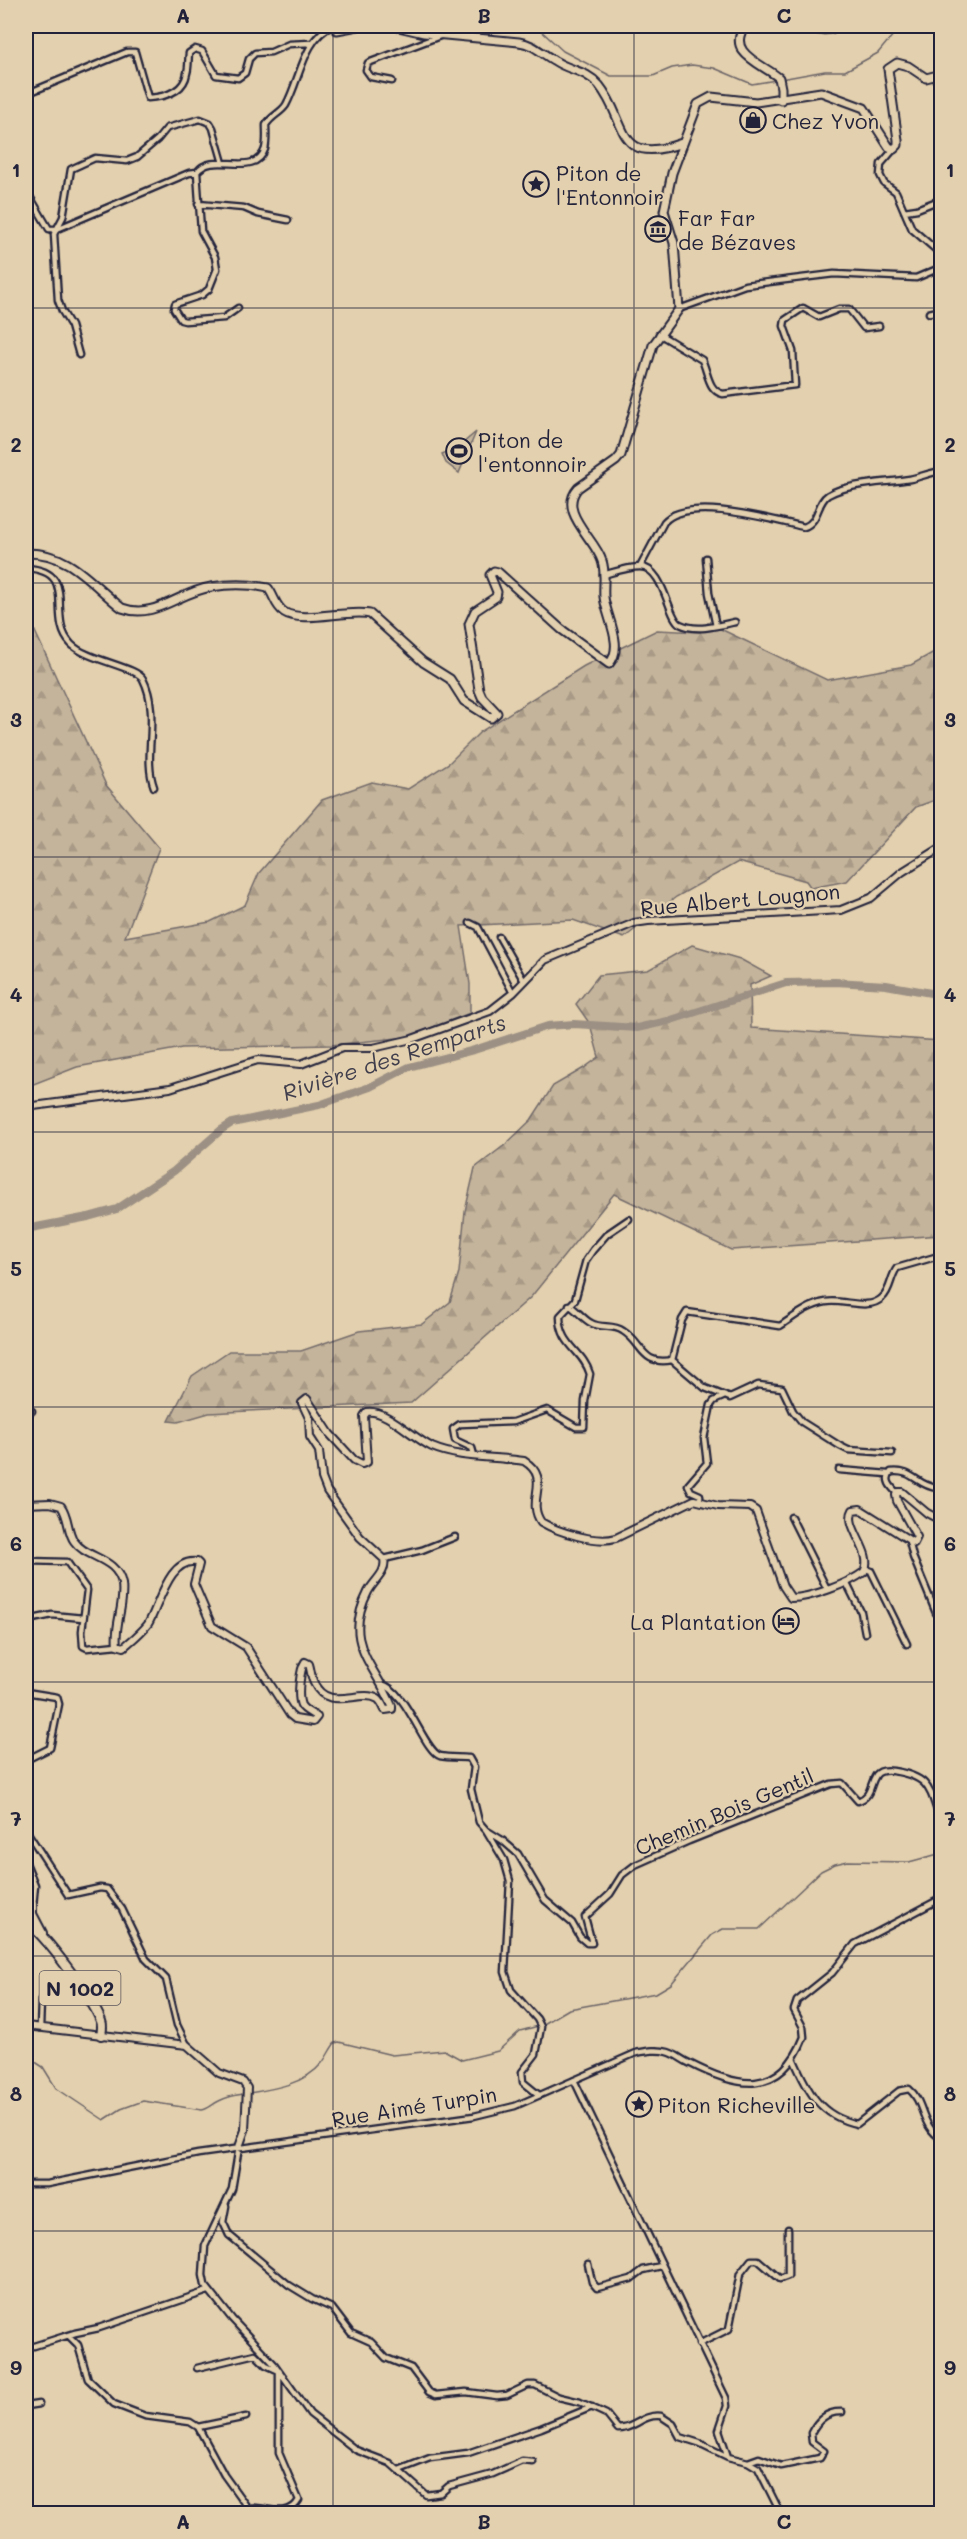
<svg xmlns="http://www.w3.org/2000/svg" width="967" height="2539" viewBox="0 0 967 2539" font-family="Mali,sans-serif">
<defs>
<pattern id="forest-firs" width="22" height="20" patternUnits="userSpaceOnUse" patternTransform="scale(1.5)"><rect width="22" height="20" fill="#c4b49b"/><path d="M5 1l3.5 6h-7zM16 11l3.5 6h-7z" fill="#a89a86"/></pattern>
</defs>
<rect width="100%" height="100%" fill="#e3d0ae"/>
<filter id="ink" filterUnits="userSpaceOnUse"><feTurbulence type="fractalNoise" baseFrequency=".0167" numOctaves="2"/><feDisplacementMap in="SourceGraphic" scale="12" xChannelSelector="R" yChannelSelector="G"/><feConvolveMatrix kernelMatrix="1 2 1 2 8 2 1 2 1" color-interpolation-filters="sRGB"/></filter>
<g filter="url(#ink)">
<!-- forest -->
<path fill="url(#forest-firs)" stroke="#736b6b" stroke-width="1.5" d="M26 612 106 785 159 848 125 937 210 922 245 905 259 873 322 800 372 782 408 789 449 763 480 732 584 666 657 630 700 632 708 623 827 680 911 665 941 648V798L916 807 847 881 811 888 806 881 738 862 676 897 624 938 573 920 461 926 470 984V1013L407 1037 331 1045 182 1048 77 1067 26 1087Z
M692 945 740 959 771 976 750 985 751 1028 941 1041V1235L731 1250 614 1194 531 1297 411 1403 209 1413 178 1422 169 1421 192 1376 229 1351H301L359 1331 422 1324 450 1302 459 1272 465 1211 475 1168 506 1144 531 1120 553 1086 584 1068 599 1057 590 1024 576 1004 599 975 648 970Z"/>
<!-- pitch -->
<path fill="#c4b49b" stroke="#736b6b" stroke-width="1.5" d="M476 432 459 473 446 463 442 454 457 448Z"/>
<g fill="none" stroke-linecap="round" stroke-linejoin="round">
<!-- stream -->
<path stroke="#6b6467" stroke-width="1.5" d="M536 26 563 51 611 76H653L672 68 692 65 714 68 752 84 776 80
M781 79 825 71H845L878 53 893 35 917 26
M26 2056 43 2067 56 2088 104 2120 121 2109 143 2101 202 2110C209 2109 212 2104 219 2101 227 2097 235 2095 244 2094
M249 2093C274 2089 305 2084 322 2063 327 2057 330 2049 335 2043L339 2042 392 2055 444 2050 462 2060 498 2051 520 2031 542 2025 569 2009 656 1993 671 1984 712 1935 723 1929H759L821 1871 835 1864 848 1861 909 1862 942 1853"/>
<!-- river -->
<path stroke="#9c9084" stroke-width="8" d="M26 1229 88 1217 117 1209 174 1171 221 1130 232 1123 319 1105 370 1087 409 1067 474 1050 548 1026 574 1024 637 1028 668 1021 786 983 835 982 886 985 942 995"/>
<!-- minor casing -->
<g stroke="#22223b" stroke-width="9">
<path id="minor" d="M804 26C814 33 830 32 841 26
M392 81 371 77 366 70 368 63 440 36
M26 94 127 52H135L148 98C164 97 184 92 187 73 189 66 188 60 189 53L195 49 202 51 216 75 238 78 245 73 249 59 255 53 271 52 289 44 311 43
M894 149 881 164 880 175 884 183 896 192 912 229 942 255
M26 190 49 229H57L189 173 197 172
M198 204 244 208 258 214 288 220
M904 211 917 209 942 199
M238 308 224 318 185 321 181 320 174 309 175 304 202 295 209 289 217 269 215 257 201 231 197 172C213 150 255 179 265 149 267 141 266 132 266 125 271 116 281 113 286 105 300 79 304 38 332 26
M679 309 745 285 834 274 916 278 942 267
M929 313 942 310
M659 334 702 360C708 372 708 391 723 394L795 385 793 351 784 326 785 320 803 308 819 317 839 309H849L864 328 879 326
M79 355 71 326 62 311 58 300 54 234 63 217 71 169 95 158 127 161 137 157 158 139 167 128 200 119 210 123 213 128 223 163
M706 558 709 593 716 626
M640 567 664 522C688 495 773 520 804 527 820 521 816 503 828 495 848 483 887 483 910 479 921 477 931 472 942 471
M26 568C81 571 45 617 71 644 86 660 137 667 143 679 161 715 142 755 154 787
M603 575C614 572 628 567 640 567 664 567 668 618 680 624 696 632 718 626 735 622
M470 923 478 927 513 993
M499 937 524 981
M569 1305C577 1310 583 1319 591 1323 601 1329 613 1324 623 1331 643 1343 641 1366 672 1360
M672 1360 682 1320 687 1312 780 1326C794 1317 808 1305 826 1302 844 1299 868 1311 882 1298 891 1290 890 1277 897 1268L942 1255
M672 1360 705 1388 730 1398 758 1385 782 1388 793 1411 802 1422 840 1446 848 1450 892 1453
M26 1411H32
M474 1455 472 1448 455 1440 453 1429 460 1424 513 1422 547 1410 576 1427H584L585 1401 590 1374C583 1350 560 1346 560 1316L575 1300 586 1260 593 1250 607 1234 629 1219
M839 1470 888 1474
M897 1493C891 1487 884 1480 891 1472 913 1469 917 1486 937 1488
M700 1500V1495L691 1491 688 1485 707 1463 704 1438 711 1405 714 1401 725 1396
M791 1517 827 1589
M909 1541 913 1557 936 1613
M384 1559 422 1550 455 1537
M26 1561 67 1562 87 1590 82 1631 83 1646 87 1648 117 1645
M866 1569 871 1571 907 1644
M846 1582 861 1612 865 1633
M28 1620 52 1615 83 1618
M381 1684C407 1690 424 1751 440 1756 449 1758 460 1757 469 1758L474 1767 471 1789 479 1822 486 1830 502 1840 518 1854 545 1900 572 1923 580 1937 587 1943H592L585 1917 610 1894 622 1875 635 1865 689 1841 831 1784 842 1783 858 1801C872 1796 869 1786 876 1775 880 1770 887 1770 893 1771 933 1777 929 1791 942 1825
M26 1692 57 1697 59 1704 50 1748 26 1760
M26 1830 68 1895 100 1888 107 1889 122 1909 146 1959 166 1979 177 2025 187 2045
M486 1830 504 1860 510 1881 505 1972 511 1990 537 2019 541 2027 536 2054 522 2072 523 2082 539 2095
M26 1863 35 1885 33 1906
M40 2028 41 2000 50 1983
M793 2058C807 2090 819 2116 857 2124L899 2091 909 2089C925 2102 920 2126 942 2139
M574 2080 726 2398 727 2406 719 2430 728 2457 748 2462 758 2468 781 2514
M239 2147 232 2189 205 2246 203 2275 205 2285 232 2319 275 2365 310 2414 356 2450 390 2463 426 2495 441 2493 449 2486 493 2474 522 2461 533 2462
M26 2184H47L198 2154 474 2116 515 2106 636 2053C647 2051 657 2049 668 2052 676 2054 682 2060 689 2063 737 2088 780 2098 804 2037L803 2027 794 2010 797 2001 832 1973 855 1944 942 1898
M226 2206 223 2222 229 2235 289 2285 312 2299 332 2308 351 2333 371 2342 386 2358 411 2368 429 2392 436 2395 466 2392 497 2396 507 2395 528 2385H535L559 2397 580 2402 606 2414 618 2429C635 2429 642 2414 661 2416L673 2424 680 2437 699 2443 728 2457
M588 2264 592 2282 597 2288 631 2279 643 2270 661 2266
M69 2336 78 2345 88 2379 114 2404 145 2416 190 2422 198 2427 224 2475 252 2514
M699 2344 729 2329 740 2274 751 2260H758L780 2279 788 2276V2229
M26 2346H34L75 2333 99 2328 208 2291
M197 2368 255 2354 266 2365 277 2370
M26 2406 39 2404
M198 2427 246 2417
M748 2462 759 2458 781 2466 820 2458 824 2451 812 2442 811 2433C817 2421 827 2411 842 2412
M399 2470 430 2458 468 2453 541 2428 592 2407
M249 2508C267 2506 288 2520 299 2500L279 2453V2372"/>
</g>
<!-- tertiary casing -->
<g stroke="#22223b" stroke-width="10">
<path id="tertiary" d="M26 1107 170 1088 258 1060 301 1064 342 1048H373L412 1039 490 1011 513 993 545 960 634 923 648 921 841 910 871 898 902 872 942 847
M26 1504 50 1503 61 1506C69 1517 67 1531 74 1541 86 1559 117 1557 122 1584 125 1605 114 1625 117 1645L124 1647C132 1640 141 1633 148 1624 159 1606 169 1557 197 1562L199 1564 194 1584 212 1626 246 1647 290 1715 295 1719 313 1722 317 1717C312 1713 304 1711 301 1705 297 1696 300 1669 305 1662L309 1664C311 1670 311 1677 314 1683 328 1713 360 1688 378 1699 381 1701 383 1706 385 1710L392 1709V1706C374 1663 342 1643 368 1592 374 1580 387 1573 384 1559L360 1537 327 1491 322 1478 319 1451 310 1437 309 1418 302 1403 307 1399 330 1434 354 1460 362 1464 367 1462 364 1416 367 1412C386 1409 413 1438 432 1447 460 1459 494 1456 524 1461 553 1479 525 1499 541 1522 558 1532 596 1544 616 1538L694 1500 718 1506 750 1507 756 1511 783 1586 791 1598C810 1598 848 1584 864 1572 875 1552 843 1527 853 1510L860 1509 914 1543 917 1537 897 1501 896 1495 898 1492H902L927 1513 942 1521
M26 2026 187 2045 219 2073 243 2082 247 2088 245 2130 239 2147"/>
</g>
<!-- secondary casing -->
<g stroke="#22223b" stroke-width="11">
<path id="secondary" d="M333 26 337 30 358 26
M394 26 424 33 519 42C534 44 542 54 555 61 570 71 586 70 599 85 629 122 614 167 682 143
M745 26C725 53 763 64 779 78L781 88V100
M26 553C70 552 90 583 122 608 155 620 179 592 211 587 229 584 250 584 268 588 274 595 275 606 284 612 302 624 348 609 370 614L423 662 450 679 464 701 491 718 497 713 482 697 479 690 469 624 475 611 496 597 497 592 490 575 494 571 498 572 561 629 609 664C625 646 606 617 604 597 603 586 606 572 602 561 595 538 557 512 578 488L616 461 621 455 653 345 679 309 674 243 664 211 672 173 698 104 711 97 756 102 821 92 864 108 889 147 894 149 898 145V140L888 69 897 63 908 66 926 78 942 74"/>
</g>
<!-- primary casing -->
<g stroke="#22223b" stroke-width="12">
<path id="primary" d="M26 1898 32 1904V1914L42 1933
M26 1921C46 1936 92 1998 101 2021 103 2026 102 2030 101 2035"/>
</g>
<!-- minor -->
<use href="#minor" stroke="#e3d0ae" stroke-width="4.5"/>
<!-- tertiary -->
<use href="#tertiary" stroke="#e3d0ae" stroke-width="6"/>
<!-- secondary -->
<use href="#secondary" stroke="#e3d0ae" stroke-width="7"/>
<!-- primary -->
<use href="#primary" stroke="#e3d0ae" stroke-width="8"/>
</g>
</g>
<!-- grid -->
<path fill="none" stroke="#22223b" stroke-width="1.5" stroke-opacity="0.55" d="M333 26V2514M634 26V2514M26 308H942M26 583H942M26 857H942M26 1132H942M26 1407H942M26 1682H942M26 1956H942M26 2231H942"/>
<!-- icons -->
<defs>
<g id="shop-ring" transform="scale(1.35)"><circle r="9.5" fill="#e3d0ae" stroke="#22223b" stroke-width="1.5"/><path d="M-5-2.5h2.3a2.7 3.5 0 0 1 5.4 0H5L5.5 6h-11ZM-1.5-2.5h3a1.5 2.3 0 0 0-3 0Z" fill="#22223b"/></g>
<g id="sight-ring" transform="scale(1.35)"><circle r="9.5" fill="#e3d0ae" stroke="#22223b" stroke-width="1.5"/><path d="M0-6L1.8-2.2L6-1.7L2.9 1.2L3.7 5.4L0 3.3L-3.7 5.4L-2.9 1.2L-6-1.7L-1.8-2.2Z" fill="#22223b"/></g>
<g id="museum-ring" transform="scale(1.35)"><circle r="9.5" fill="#e3d0ae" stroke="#22223b" stroke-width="1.5"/><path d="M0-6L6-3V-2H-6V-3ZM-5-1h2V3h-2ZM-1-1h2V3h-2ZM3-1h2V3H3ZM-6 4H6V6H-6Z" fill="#22223b"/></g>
<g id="stadium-ring" transform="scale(1.35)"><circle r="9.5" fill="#e3d0ae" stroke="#22223b" stroke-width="1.5"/><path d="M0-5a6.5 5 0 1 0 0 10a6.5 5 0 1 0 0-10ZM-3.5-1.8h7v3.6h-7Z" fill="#22223b"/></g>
<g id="hotel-ring" transform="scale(1.35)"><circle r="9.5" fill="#e3d0ae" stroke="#22223b" stroke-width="1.5"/><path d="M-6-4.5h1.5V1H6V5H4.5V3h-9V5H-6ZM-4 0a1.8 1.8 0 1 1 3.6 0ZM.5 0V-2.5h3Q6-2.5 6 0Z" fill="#22223b"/></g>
</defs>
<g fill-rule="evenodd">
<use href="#shop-ring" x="753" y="120"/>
<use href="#sight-ring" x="536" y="184"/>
<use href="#museum-ring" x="658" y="229"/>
<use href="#stadium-ring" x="459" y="451"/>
<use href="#hotel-ring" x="786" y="1621"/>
<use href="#sight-ring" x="639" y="2104"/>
</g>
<g text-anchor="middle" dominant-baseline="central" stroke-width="4.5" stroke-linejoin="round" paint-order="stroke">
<!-- shield labels -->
<rect fill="#e3d0ae" stroke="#5c565e" stroke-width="1.5" x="39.5" y="1971" width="81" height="34" rx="4.5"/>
<g font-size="20" font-weight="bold" fill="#22223b">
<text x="80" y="1988">N 1002</text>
</g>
<!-- poi labels -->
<g font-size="21" fill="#22223b" stroke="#e3d0ae" text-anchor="start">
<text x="772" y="120">Chez Yvon</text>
<text x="556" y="172">Piton de<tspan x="556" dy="24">l'Entonnoir</tspan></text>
<text x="678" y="217">Far Far<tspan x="678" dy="24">de Bézaves</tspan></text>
<text x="478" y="439">Piton de<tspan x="478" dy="24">l'entonnoir</tspan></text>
<text x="766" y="1621" text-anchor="end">La Plantation</text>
<text x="658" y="2104">Piton Richeville</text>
</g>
<!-- street labels -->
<g font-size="21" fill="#22223b" stroke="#e3d0ae">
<text transform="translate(740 899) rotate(-5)">Rue Albert Lougnon</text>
<text transform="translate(724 1811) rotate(-23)">Chemin Bois Gentil</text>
<text transform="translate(414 2106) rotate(-9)">Rue Aimé Turpin</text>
</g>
<!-- water labels -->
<g font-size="22" font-style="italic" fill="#403e4d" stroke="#e3d0ae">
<text transform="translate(394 1057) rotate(-18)">Rivière des Remparts</text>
</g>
</g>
<!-- margin -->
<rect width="967" height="2539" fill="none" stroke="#e3d0ae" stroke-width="66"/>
<rect x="33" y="33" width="901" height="2473" fill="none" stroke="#22223b" stroke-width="2"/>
<g font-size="20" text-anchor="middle" font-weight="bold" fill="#22223b">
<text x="183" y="23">A</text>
<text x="484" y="23">B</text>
<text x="784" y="23">C</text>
<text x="16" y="177">1</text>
<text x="950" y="177">1</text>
<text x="16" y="452">2</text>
<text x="950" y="452">2</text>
<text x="16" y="727">3</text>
<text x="950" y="727">3</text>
<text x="16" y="1002">4</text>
<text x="950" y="1002">4</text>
<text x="16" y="1276">5</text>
<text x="950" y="1276">5</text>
<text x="16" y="1551">6</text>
<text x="950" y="1551">6</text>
<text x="16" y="1826">7</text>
<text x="950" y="1826">7</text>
<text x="16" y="2101">8</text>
<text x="950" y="2101">8</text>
<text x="16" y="2375">9</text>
<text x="950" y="2375">9</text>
<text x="183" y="2529">A</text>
<text x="484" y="2529">B</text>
<text x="784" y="2529">C</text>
</g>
</svg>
